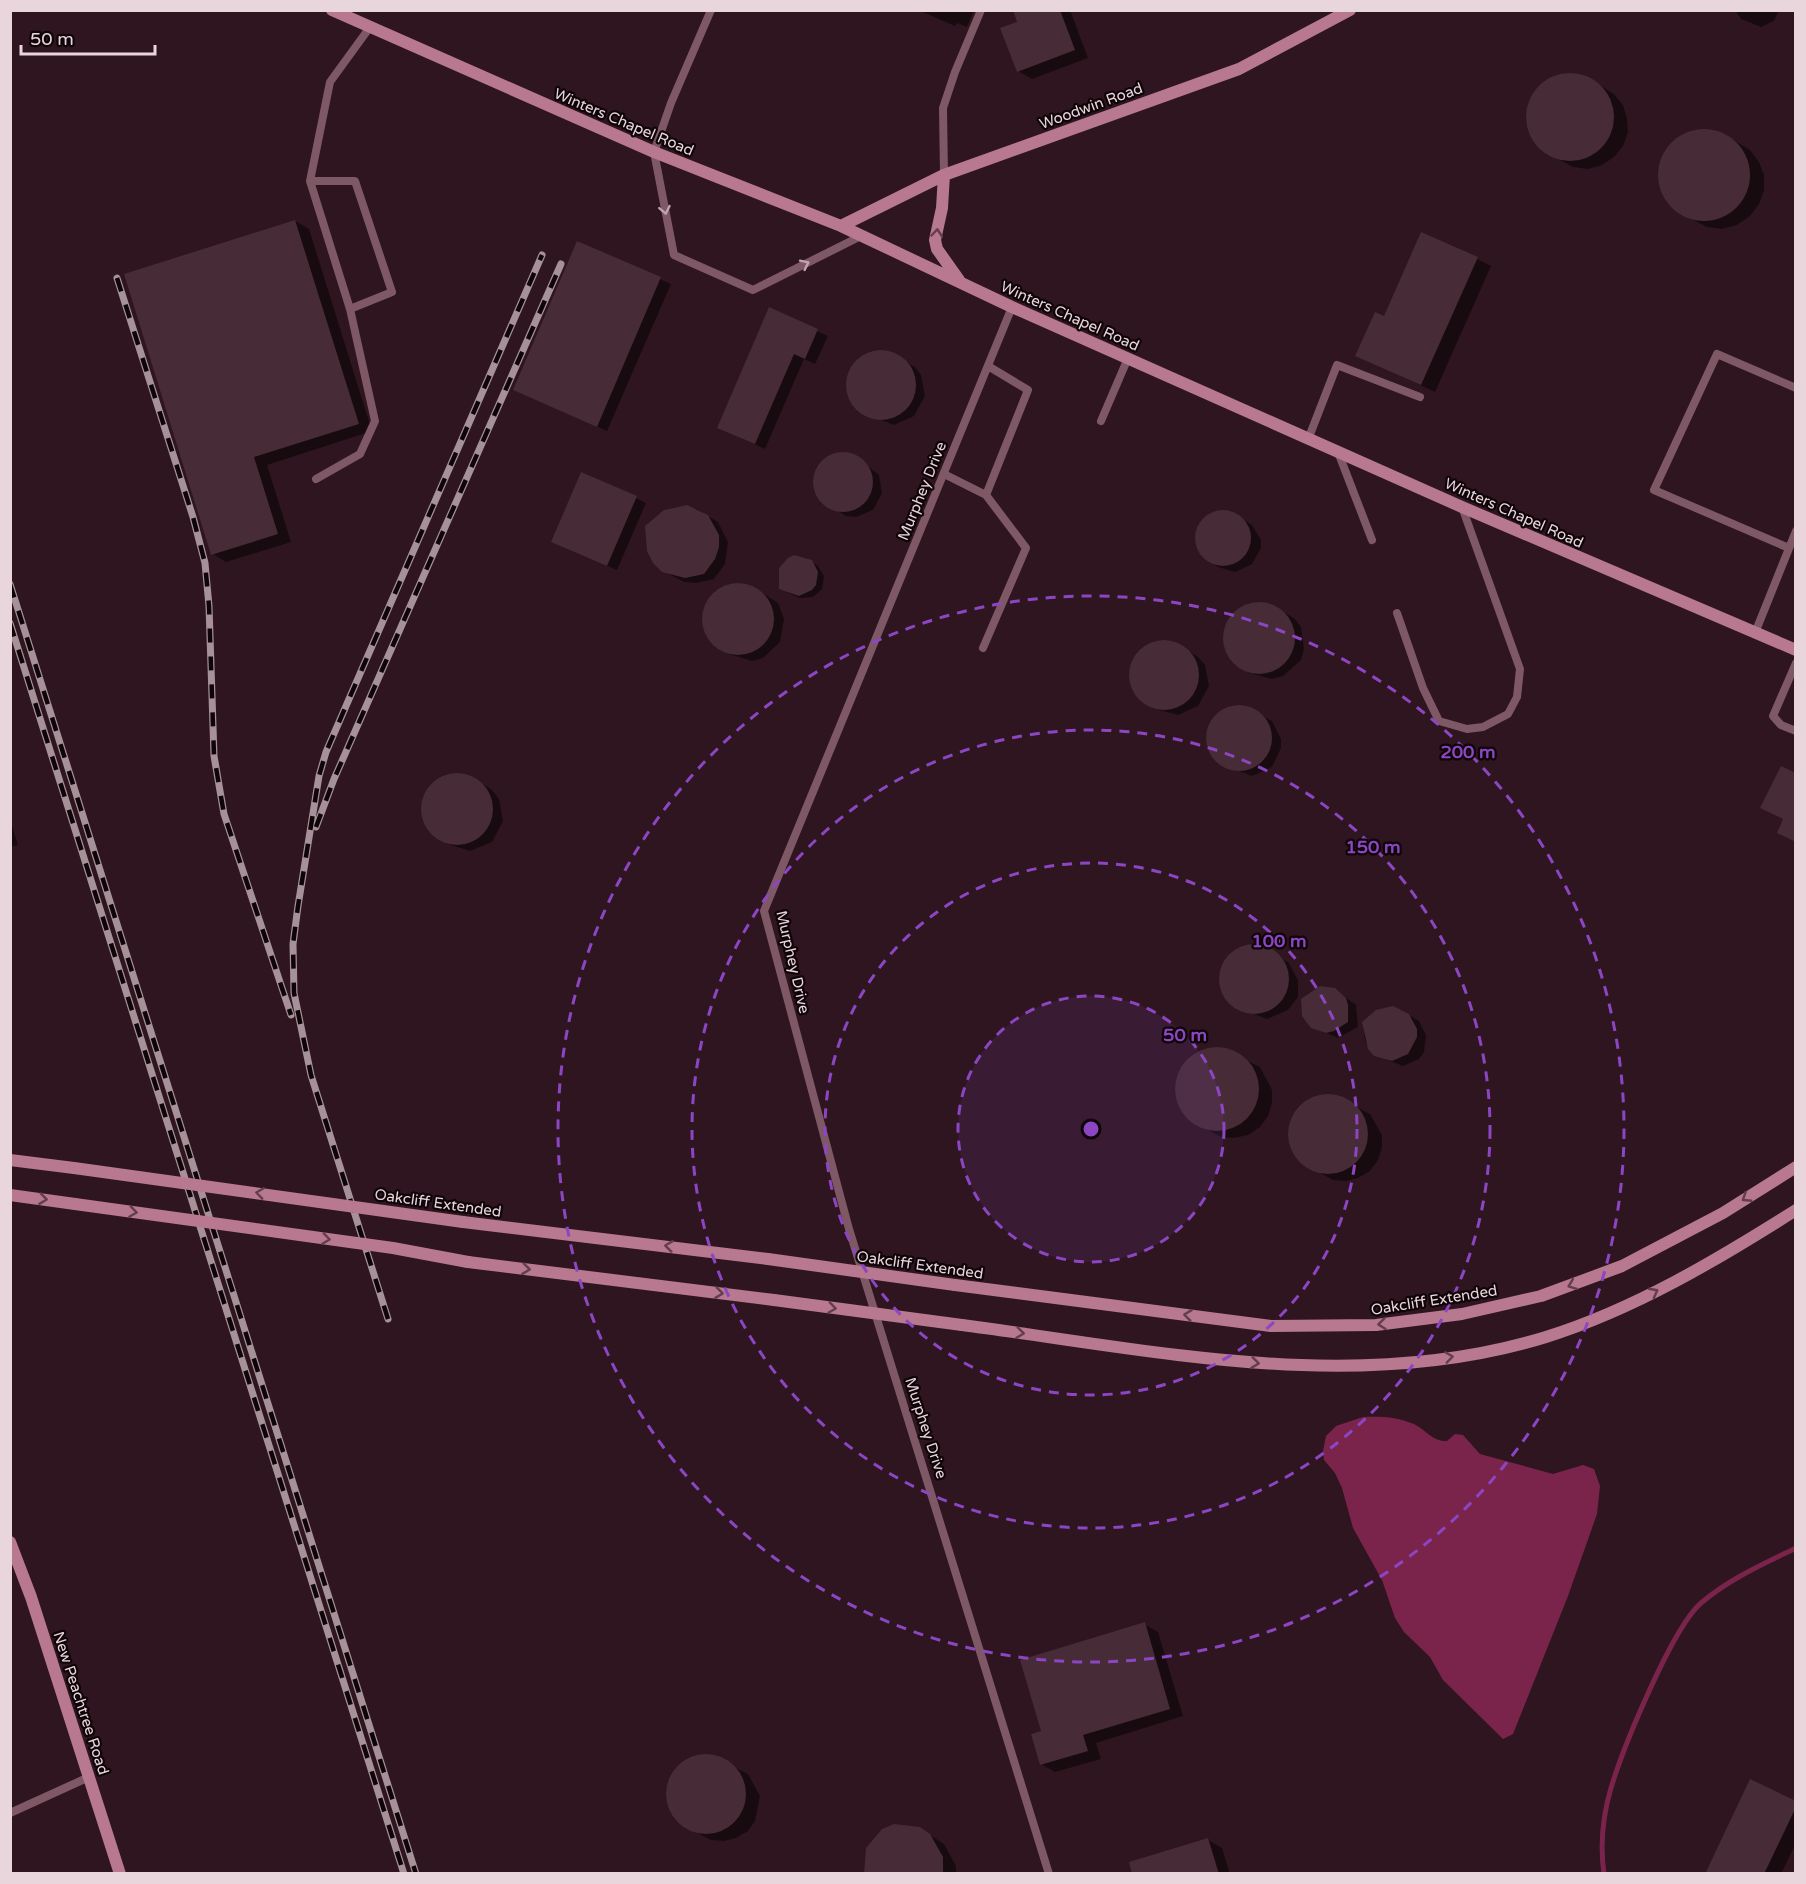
<svg xmlns="http://www.w3.org/2000/svg" width="1806" height="1884" viewBox="0 0 1806 1884" font-family="'Varela Round',sans-serif">
<rect width="100%" height="100%" fill="#2e151f"/>
<!-- water -->
<path fill="#7a244c" d="M1363 1417C1381 1416 1397 1417 1414 1424 1426 1430 1433 1442 1447 1441L1455 1434 1463 1435 1480 1454 1553 1474 1583 1465 1594 1469 1600 1486 1597 1514 1568 1596 1513 1734 1503 1739 1443 1680 1430 1657 1404 1632 1395 1618 1382 1580 1353 1528 1342 1488 1335 1473 1324 1460 1323 1451 1326 1436 1336 1426Z"/>
<!-- shadow -->
<path fill="#0007" d="M918 10H974L967 27 957 23 955 26Z
M1014 10H1070L1088 58 1032 79 1018 71 1019 23Z
M1735 10H1779L1774 21 1761 27 1741 19Z
M1575 74 1588 78 1614 94 1623 105 1627 118 1628 132 1623 146 1614 157 1602 165 1588 169 1573 167 1545 152 1535 142 1529 129 1527 114 1530 101 1538 89 1548 80Z
M1695 130H1709L1723 134 1750 150 1759 162 1764 175V190L1759 204 1750 216 1737 225 1722 229 1707 227 1693 220 1678 212 1667 201 1661 187 1659 172 1663 158 1670 145 1681 136Z
M295 221 309 229 372 431 267 465 291 542 226 562 213 554Z
M578 243 671 284 607 431 514 390Z
M1477 259 1491 266 1435 392 1357 355Z
M770 309 828 336 815 364 804 359 765 449 718 427Z
M884 352 915 367 921 375 925 396 914 416 894 425 861 412 849 394 847 383 856 363 864 356Z
M837 454 855 456 879 475 882 493 873 510 856 517 846 516 820 499 814 480 816 471 828 458Z
M636 498 646 503 617 570 563 547Z
M675 507 697 509 718 522 728 542 725 564 714 579 696 583 684 582 662 570 665 511Z
M1217 511 1234 513 1252 525 1261 540V548L1252 564 1235 572 1218 567 1207 560 1196 545 1195 536 1202 520Z
M806 558 818 566 824 576 822 589 813 597 800 598 787 592 788 559Z
M731 585 753 587 778 603 784 619 780 642 763 658 752 661 729 654 709 639 705 628 706 605 715 591Z
M1251 603H1262L1283 612 1294 618 1301 627 1304 649 1301 660 1283 676 1272 679 1249 673 1238 666 1225 647 1224 635 1232 615Z
M1157 643 1178 645 1198 657 1205 665 1209 686 1198 706 1178 715 1156 709 1145 703 1132 684 1134 662 1139 654Z
M1242 706 1272 721 1281 739V748L1272 767 1252 776 1221 764 1208 746 1210 725 1215 717 1232 707Z
M450 775 472 777 492 790 499 799 503 821 492 842 470 851 448 844 437 838 423 819 422 807 431 787Z
M10 820 18 845 10 847Z
M1258 946 1288 962 1298 980V997L1288 1010 1267 1019 1235 1007 1222 988 1221 977 1229 958 1237 951Z
M1334 989 1356 1005 1358 1027 1338 1038 1312 1027Z
M1401 1010 1419 1021 1426 1035 1424 1052 1419 1059 1403 1066 1375 1055 1365 1041 1363 1023Z
M1221 1048 1260 1067 1272 1090V1103L1268 1116 1260 1127 1248 1135 1234 1138 1221 1137 1193 1122 1184 1112 1178 1100 1176 1086 1179 1073 1186 1062 1208 1049Z
M1332 1095 1370 1114 1382 1135V1148L1378 1160 1370 1171 1358 1178 1346 1181 1333 1180 1306 1165 1297 1156 1291 1144 1292 1119 1299 1108 1320 1096Z
M1144 1624 1158 1632 1183 1716 1096 1743 1101 1759 1055 1772 1041 1764 1043 1732Z
M710 1755 748 1774 760 1796 755 1821 748 1831 736 1838 724 1841 711 1840 684 1826 669 1805 670 1779 677 1769 686 1761Z
M1796 1803V1843L1781 1874H1706Z
M895 1826 919 1828 944 1844 956 1866V1874H866L867 1849 874 1839Z
M1208 1840 1222 1848 1230 1874H1134Z"/>
<g fill="none" stroke-linecap="round" stroke-linejoin="round">
<!-- stream -->
<path stroke="#7a244c" stroke-width="5" d="M1604 1874C1600 1846 1603 1815 1611 1788 1623 1748 1672 1628 1701 1603 1729 1579 1763 1564 1796 1548"/>
</g>
<!-- building -->
<path fill="#472b36" d="M1013 10H1060L1075 50 1017 72 1000 28 1017 22Z
M1526 117a44 44 0 1 1 88 0a44 44 0 1 1-88 0Z
M1658 175a46 46 0 1 1 92 0a46 46 0 1 1-92 0Z
M295 220 359 424 254 457 278 534 211 555 124 274Z
M1421 232 1478 257 1421 385 1355 356 1375 312 1384 316Z
M577 241 661 277 597 427 513 390Z
M769 307 818 329 805 359 794 354 755 444 717 428Z
M846 385a35 35 0 1 1 70 0a35 35 0 1 1-70 0Z
M813 482a30 30 0 1 1 60 0a30 30 0 1 1-60 0Z
M581 472 637 496 607 566 551 542Z
M687 505 708 515 719 535V547L715 559 704 574 685 578 662 572 653 563 647 551 645 526 664 510Z
M1195 538a28 28 0 1 1 56 0a28 28 0 1 1-56 0Z
M794 555 812 560 818 572 816 585 812 590 799 596 779 589V568L788 558Z
M702 619a36 36 0 1 1 72 0a36 36 0 1 1-72 0Z
M1223 638a36 36 0 1 1 72 0a36 36 0 1 1-72 0Z
M1129 675a35 35 0 1 1 70 0a35 35 0 1 1-70 0Z
M1206 738a33 33 0 1 1 66 0a33 33 0 1 1-66 0Z
M1781 766 1796 773V842L1777 833 1783 819 1760 808Z
M421 809a36 36 0 1 1 72 0a36 36 0 1 1-72 0Z
M1219 979a35 35 0 1 1 70 0a35 35 0 1 1-70 0Z
M1320 986 1335 988 1346 998 1348 1005V1022L1334 1031 1326 1033 1311 1028 1302 1016 1301 999Z
M1393 1006 1409 1014 1417 1029V1037L1408 1054 1392 1061 1374 1056 1368 1049 1362 1022 1376 1010Z
M1175 1089a42 42 0 1 1 84 0a42 42 0 1 1-84 0Z
M1288 1134a40 40 0 1 1 80 0a40 40 0 1 1-80 0Z
M1145 1622 1170 1709 1083 1735 1088 1751 1040 1765 1031 1734 1041 1731 1020 1660Z
M666 1794a40 40 0 1 1 80 0a40 40 0 1 1-80 0Z
M1750 1779 1796 1801V1807L1764 1874H1705Z
M894 1824 920 1827 930 1834 943 1857V1874H864L866 1848 882 1829Z
M1208 1838 1219 1874H1132L1129 1862Z"/>
<g fill="none" stroke-linecap="round" stroke-linejoin="round">
<!-- lane -->
<path stroke="#7f5866" stroke-width="8" d="M711 10 671 103 654 152 674 255 753 290 861 236
M944 175 943 108 955 72 981 10
M310 181H355L392 292 350 309 310 181 330 82 370 27
M1012 307 764 911 849 1229 1049 1874
M1101 421 1128 358
M1309 437 1337 365 1420 397
M1338 452 1372 540
M944 474 986 495 1026 548 983 648
M316 479 360 454 375 421 350 309
M986 495 1028 390 988 366
M1789 548 1654 490 1717 354 1796 388
M1397 613 1423 688 1439 721 1467 729 1483 727 1508 714 1517 697 1520 669 1462 507
M1755 633 1796 531
M1796 663 1773 716 1781 725 1796 731
M10 1813 89 1777"/>
<!-- secondary -->
<path stroke="#b77890" stroke-width="12" d="M332 10 654 152 841 226 1012 307 1462 507 1796 650
M944 175 942 208 935 240 937 249 959 280
M841 226 944 175 1239 69 1350 10
M10 1160 74 1168
M10 1195 75 1204
M463 1222 768 1259
M468 1262 774 1300
M955 1285 1271 1326 1376 1325 1462 1314 1541 1296 1622 1266 1723 1213 1796 1167
M962 1325C1154 1350 1355 1396 1546 1337 1635 1309 1717 1260 1796 1210
M10 1542 31 1597 120 1874"/>
<!-- rail casing -->
<g stroke="#a69199" stroke-width="7">
<path id="rail" d="M117 278 193 517 205 563 209 606 214 756 224 814 291 1015
M10 584 416 1874
M10 623 404 1874
M316 827 334 779 561 264
M388 1319 311 1075 294 993 293 944 298 906 319 776 326 752 542 255"/>
</g>
<!-- rail -->
<use href="#rail" stroke="#0f0508" stroke-width="4.5" stroke-dasharray="14" stroke-linecap="butt"/>
<!-- secondary-bridge -->
<path stroke="#b77890" stroke-width="12" d="M74 1168 463 1222
M75 1204 393 1248 468 1262
M768 1259 955 1285
M774 1300 962 1325"/>
</g>
<!-- one-way arrows -->
<defs><path id="oneway-chevron" d="M-2-3.5L2.5 0L-2 3.5" fill="none" stroke-width="1.6" stroke-linecap="round" stroke-linejoin="round" transform="scale(1.5)"/></defs>
<g stroke="#bfa4ad">
<use href="#oneway-chevron" transform="translate(665 210) rotate(79)"/>
<use href="#oneway-chevron" transform="translate(805 264) rotate(-26)"/>
</g>
<g stroke="#633e4c">
<use href="#oneway-chevron" transform="translate(937 233) rotate(-85)"/>
<use href="#oneway-chevron" transform="translate(260 1193) rotate(-172)"/>
<use href="#oneway-chevron" transform="translate(1746 1198) rotate(147)"/>
<use href="#oneway-chevron" transform="translate(43 1199) rotate(7)"/>
<use href="#oneway-chevron" transform="translate(133 1212) rotate(8)"/>
<use href="#oneway-chevron" transform="translate(326 1239) rotate(8)"/>
<use href="#oneway-chevron" transform="translate(669 1246) rotate(-173)"/>
<use href="#oneway-chevron" transform="translate(526 1269) rotate(7)"/>
<use href="#oneway-chevron" transform="translate(1572 1285) rotate(159)"/>
<use href="#oneway-chevron" transform="translate(1654 1292) rotate(-28)"/>
<use href="#oneway-chevron" transform="translate(719 1293) rotate(7)"/>
<use href="#oneway-chevron" transform="translate(832 1308) rotate(8)"/>
<use href="#oneway-chevron" transform="translate(1188 1315) rotate(-173)"/>
<use href="#oneway-chevron" transform="translate(1382 1324) rotate(174)"/>
<use href="#oneway-chevron" transform="translate(1020 1333) rotate(7)"/>
<use href="#oneway-chevron" transform="translate(1449 1357) rotate(-8)"/>
<use href="#oneway-chevron" transform="translate(1255 1363) rotate(7)"/>
</g>
<!-- distance rings -->
<circle cx="1091" cy="1129" r="133" fill="#8c46c3" fill-opacity=".12"/>
<g fill="none" stroke="#8c46c3" stroke-width="3" stroke-dasharray="10 8">
<circle cx="1091" cy="1129" r="133"/>
<circle cx="1091" cy="1129" r="266"/>
<circle cx="1091" cy="1129" r="399"/>
<circle cx="1091" cy="1129" r="533"/>
</g>
<g text-anchor="middle" dominant-baseline="central" stroke-width="4.5" stroke-linejoin="round" paint-order="stroke">
<!-- street labels -->
<g font-size="15" fill="#e9d6dc" stroke="#0f0508">
<text transform="translate(1091 106) rotate(-20)">Woodwin Road</text>
<text transform="translate(624 122) rotate(23)">Winters Chapel Road</text>
<text transform="translate(1070 316) rotate(24)">Winters Chapel Road</text>
<text transform="translate(922 491) rotate(-68)">Murphey Drive</text>
<text transform="translate(1514 513) rotate(24)">Winters Chapel Road</text>
<text transform="translate(793 962) rotate(77)">Murphey Drive</text>
<text transform="translate(438 1203) rotate(8)">Oakcliff Extended</text>
<text transform="translate(920 1265) rotate(8)">Oakcliff Extended</text>
<text transform="translate(1434 1300) rotate(-9)">Oakcliff Extended</text>
<text transform="translate(926 1428) rotate(72)">Murphey Drive</text>
<text transform="translate(81 1703) rotate(72)">New Peachtree Road</text>
</g>
</g>
<circle cx="1091" cy="1129" r="9" fill="#8c46c3" stroke="#0f0508" stroke-width="3"/>
<g font-size="18" text-anchor="middle" font-weight="bold" fill="#8c46c3" stroke="#0f0508" stroke-width="4.5" stroke-linejoin="round" paint-order="stroke">
<text x="1468" y="758">200 m</text>
<text x="1373" y="853">150 m</text>
<text x="1279" y="947">100 m</text>
<text x="1185" y="1041">50 m</text>
</g>
<!-- border -->
<rect width="1806" height="1884" fill="none" stroke="#e9d6dc" stroke-width="24"/>
<!-- scale -->
<path d="M21 45v9h134v-9" fill="none" stroke="#e9d6dc" stroke-width="3"/>
<text x="30" y="45" font-size="18" fill="#e9d6dc" stroke="#0f0508" stroke-width="4.5" paint-order="stroke">50 m</text>
</svg>
